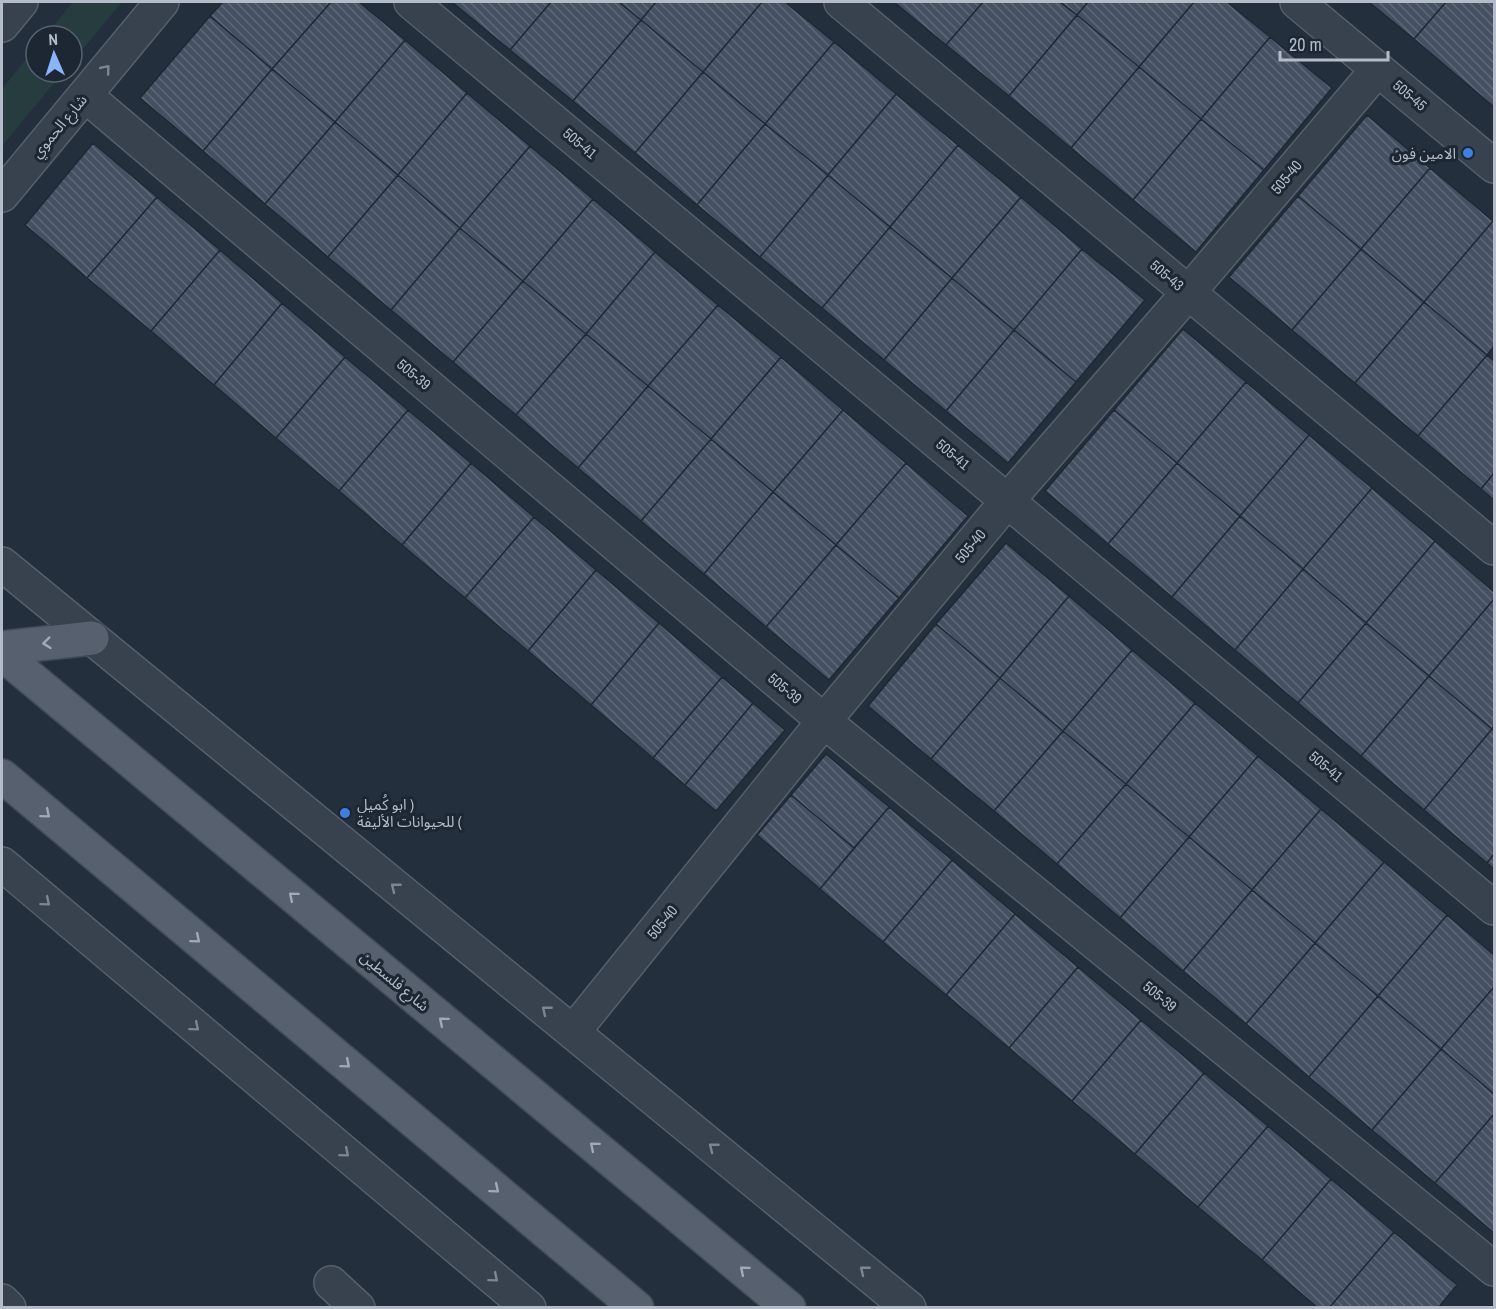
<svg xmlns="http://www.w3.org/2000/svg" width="1496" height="1309" viewBox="0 0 1496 1309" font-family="'Archivo Narrow','Noto Sans Arabic',sans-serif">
<defs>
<pattern id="building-back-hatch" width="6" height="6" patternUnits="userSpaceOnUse" patternTransform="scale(1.5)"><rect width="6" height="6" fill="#455162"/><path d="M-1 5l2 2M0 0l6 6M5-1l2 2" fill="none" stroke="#5d6877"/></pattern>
</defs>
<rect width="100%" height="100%" fill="#242f3e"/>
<!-- grass -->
<path fill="#263c3f" d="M73 2H122L72 62V36H45Z
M36 47V72H63L2 146V89Z"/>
<!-- building -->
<path fill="url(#building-back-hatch)" stroke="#1f2835" stroke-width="1.5" d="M223 2H331L272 69 210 16Z
M331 2H359L405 40 335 122 272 69Z
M452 2H551L510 50Z
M551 2H619L641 20 573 101 510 50Z
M619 2H656L641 20Z
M656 2H762L703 72 641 20Z
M762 2H785L834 42 765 124 703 72Z
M894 2H983L946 45Z
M983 2H1060L1077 15 1009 96 946 45Z
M1060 2H1088L1077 15Z
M1088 2H1194L1139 67 1077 15Z
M1194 2H1227L1270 37 1201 119 1139 67Z
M1369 2H1446L1414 39Z
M1446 2H1494V107L1414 39Z
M1077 15 1139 67 1071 148 1009 96Z
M210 16 272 69 203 151 140 98Z
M641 20 703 72 635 153 573 101Z
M1270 37 1332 88 1264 170 1201 119Z
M405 40 467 93 398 175 335 122Z
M834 42 896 94 828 175 765 124Z
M1139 67 1201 119 1133 200 1071 148Z
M272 69 335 122 265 204 203 151Z
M703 72 765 124 697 205 635 153Z
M467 93 530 146 460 228 398 175Z
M896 94 958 145 890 227 828 175Z
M1367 115 1430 168 1361 249 1298 196Z
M1201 119 1264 170 1196 252 1133 200Z
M335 122 398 175 328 257 265 204Z
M765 124 828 175 760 257 697 205Z
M93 143 157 197 87 278 25 225Z
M958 145 1021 197 952 278 890 227Z
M530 146 593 199 523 281 460 228Z
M1430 168 1493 221 1424 302 1361 249Z
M398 175 460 228 391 310 328 257Z
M828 175 890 227 822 308 760 257Z
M1298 196 1361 249 1292 330 1229 277Z
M157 197 220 250 151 331 87 278Z
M1021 197 1082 249 1014 330 952 278Z
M593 199 655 252 586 334 523 281Z
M1493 221 1494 222V346L1487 355 1424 302Z
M890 227 952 278 884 360 822 308Z
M460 228 523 281 453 362 391 310Z
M1082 249 1145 300 1076 382 1014 330Z
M1361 249 1424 302 1355 383 1292 330Z
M220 250 282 303 214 385 151 331Z
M655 252 718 305 648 386 586 334Z
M952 278 1014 330 946 411 884 360Z
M523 281 586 334 516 415 453 362Z
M1424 302 1487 355 1418 436 1355 383Z
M282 303 345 357 276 438 214 385Z
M718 305 781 357 711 439 648 386Z
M1183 329 1246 382 1177 463 1114 410Z
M1014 330 1076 382 1008 463 946 411Z
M586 334 648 386 578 468 516 415Z
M1487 355 1494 361V473L1481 489 1418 436Z
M345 357 408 410 339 491 276 438Z
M781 357 843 410 773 492 711 439Z
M1246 382 1309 435 1240 516 1177 463Z
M648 386 711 439 641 521 578 468Z
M408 410 471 463 402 545 339 491Z
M843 410 906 463 836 545 773 492Z
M1114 410 1177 463 1108 544 1045 491Z
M1309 435 1372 488 1303 569 1240 516Z
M711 439 773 492 704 574 641 521Z
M471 463 534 517 465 598 402 545Z
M906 463 968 516 899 598 836 545Z
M1177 463 1240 516 1172 597 1108 544Z
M1494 473V500L1481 489Z
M1372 488 1435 541 1366 623 1303 569Z
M773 492 836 545 766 627 704 574Z
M1240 516 1303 569 1235 650 1172 597Z
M534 517 596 570 528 651 465 598Z
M1435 541 1494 592V599L1429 676 1366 623Z
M1006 543 1069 596 1000 678 936 624Z
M836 545 899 598 829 680 766 627Z
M1303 569 1366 623 1298 703 1235 650Z
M596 570 659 623 591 705 528 651Z
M1069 596 1132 650 1063 731 1000 678Z
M1494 599V726L1492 729 1429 676Z
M659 623 722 677 653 758 591 705Z
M1366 623 1429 676 1361 756 1298 703Z
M936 624 1000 678 931 759 868 706Z
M1132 650 1195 703 1126 784 1063 731Z
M1429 676 1492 729 1424 810 1361 756Z
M722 677 753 703 685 785 653 758Z
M1000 678 1063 731 994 811 931 759Z
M753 703 785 730 716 811 685 785Z
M1195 703 1258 756 1189 837 1126 784Z
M1492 729 1494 730V854L1487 863 1424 810Z
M1063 731 1126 784 1057 864 994 811Z
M826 754 889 807 854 848 791 795Z
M1258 756 1321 809 1252 890 1189 837Z
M1126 784 1189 837 1120 918 1057 864Z
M791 795 854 848 820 889 757 835Z
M889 807 952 860 883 942 820 889Z
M1321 809 1384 862 1315 943 1252 890Z
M1189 837 1252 890 1183 971 1120 918Z
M1494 854V869L1487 863Z
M952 860 1015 914 946 995 883 942Z
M1384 862 1447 915 1378 996 1315 943Z
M1252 890 1315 943 1246 1024 1183 971Z
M1015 914 1078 967 1009 1048 946 995Z
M1447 915 1494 955V987L1441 1049 1378 996Z
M1315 943 1378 996 1309 1077 1246 1024Z
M1078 967 1141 1020 1072 1101 1009 1048Z
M1494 987V1094L1441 1049Z
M1378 996 1441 1049 1372 1130 1309 1077Z
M1141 1020 1204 1073 1135 1154 1072 1101Z
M1441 1049 1494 1094V1114L1435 1183 1372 1130Z
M1204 1073 1268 1126 1198 1207 1135 1154Z
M1494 1114V1233L1435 1183Z
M1268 1126 1331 1179 1262 1260 1198 1207Z
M1331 1179 1394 1232 1329 1308H1318L1262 1260Z
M1394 1232 1457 1285 1438 1308H1329Z"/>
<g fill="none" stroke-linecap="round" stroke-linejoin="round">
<!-- minor casing -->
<g stroke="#565f6c" stroke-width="36">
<path id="minor" d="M411 2 1494 908
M841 2 1494 548
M1297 2 1494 166
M2 25 21 2
M85 95 824 721 1494 1269
M2 195 162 2
M2 564 909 1308
M2 864 529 1308
M573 1032 824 721 1008 500 1188 293 1378 69
M331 1283 358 1308
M2 1301 9 1308"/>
</g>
<!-- major casing -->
<g stroke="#414a57" stroke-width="36">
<path id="major" d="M2 648 92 638
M2 654 789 1308
M2 776 637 1308"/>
</g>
<!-- minor -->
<use href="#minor" stroke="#38414e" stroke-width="33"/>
<!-- major -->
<use href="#major" stroke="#56606e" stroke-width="33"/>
</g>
<!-- one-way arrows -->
<defs><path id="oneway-chevron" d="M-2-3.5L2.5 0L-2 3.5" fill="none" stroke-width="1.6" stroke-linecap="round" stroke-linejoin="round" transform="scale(1.5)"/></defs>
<g stroke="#7c8592">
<use href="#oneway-chevron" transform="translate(106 69) rotate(-50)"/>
<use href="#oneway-chevron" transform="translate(395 887) rotate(-141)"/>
<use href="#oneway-chevron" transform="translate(46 902) rotate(40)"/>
<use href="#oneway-chevron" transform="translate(546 1010) rotate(-141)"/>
<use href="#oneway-chevron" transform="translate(195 1027) rotate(40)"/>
<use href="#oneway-chevron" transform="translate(713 1147) rotate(-141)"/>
<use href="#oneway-chevron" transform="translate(345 1153) rotate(40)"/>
<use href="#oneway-chevron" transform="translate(864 1270) rotate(-141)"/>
<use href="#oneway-chevron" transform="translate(494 1278) rotate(40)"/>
</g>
<g stroke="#a1aab7">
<use href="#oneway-chevron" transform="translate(47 643) rotate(174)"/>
<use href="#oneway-chevron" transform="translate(46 814) rotate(40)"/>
<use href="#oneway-chevron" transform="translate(293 896) rotate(-140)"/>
<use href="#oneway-chevron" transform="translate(196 939) rotate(40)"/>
<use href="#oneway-chevron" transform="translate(443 1021) rotate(-140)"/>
<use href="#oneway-chevron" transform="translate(346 1064) rotate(40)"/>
<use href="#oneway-chevron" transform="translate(594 1146) rotate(-140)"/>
<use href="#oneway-chevron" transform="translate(495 1189) rotate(40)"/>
<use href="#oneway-chevron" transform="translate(744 1270) rotate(-140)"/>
</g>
<!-- markers -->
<g fill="#3f7fe0" stroke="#1d2633" stroke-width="2">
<circle cx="1468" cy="153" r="6"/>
<circle cx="345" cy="813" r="6"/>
</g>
<g text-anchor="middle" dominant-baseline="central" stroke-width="6" stroke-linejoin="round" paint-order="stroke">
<!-- street labels -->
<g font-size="15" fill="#b4bcc9" stroke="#1d2633">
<text transform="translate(1410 95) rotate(40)">505-45</text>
<text transform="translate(59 126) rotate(-50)">شارع الحموي</text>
<text transform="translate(580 143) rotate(40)">505-41</text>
<text transform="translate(1286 177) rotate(-50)">505-40</text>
<text transform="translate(1167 275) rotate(40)">505-43</text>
<text transform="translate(414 374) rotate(40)">505-39</text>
<text transform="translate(953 454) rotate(40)">505-41</text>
<text transform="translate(970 546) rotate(-50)">505-40</text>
<text transform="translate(785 688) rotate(40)">505-39</text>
<text transform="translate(1326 766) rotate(40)">505-41</text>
<text transform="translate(662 922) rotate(-51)">505-40</text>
<text transform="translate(395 981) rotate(40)">شارع فلسطين</text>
<text transform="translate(1160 996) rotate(39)">505-39</text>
</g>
<!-- poi labels -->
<g font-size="15" fill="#b4bcc9" stroke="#1d2633" text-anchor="end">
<text x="1456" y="153">الامين فون</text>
<text x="357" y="804" text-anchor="start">ابو كُميل )<tspan x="357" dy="17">للحيوانات الأليفة (</tspan></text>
</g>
</g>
<!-- border -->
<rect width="1496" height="1309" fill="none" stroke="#b4bcc9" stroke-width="6"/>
<!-- north arrow -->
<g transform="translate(54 54) rotate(357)"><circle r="28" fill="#1d2633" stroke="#59626f" stroke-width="1.5"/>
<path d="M0-4.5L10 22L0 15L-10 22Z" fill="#8ab4f8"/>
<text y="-9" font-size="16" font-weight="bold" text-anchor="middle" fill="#b4bcc9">N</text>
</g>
<!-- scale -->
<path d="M1280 51v9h108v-9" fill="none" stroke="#b4bcc9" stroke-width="3"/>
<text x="1289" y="51" font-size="18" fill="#b4bcc9" stroke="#1d2633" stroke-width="4.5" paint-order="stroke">20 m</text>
</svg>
